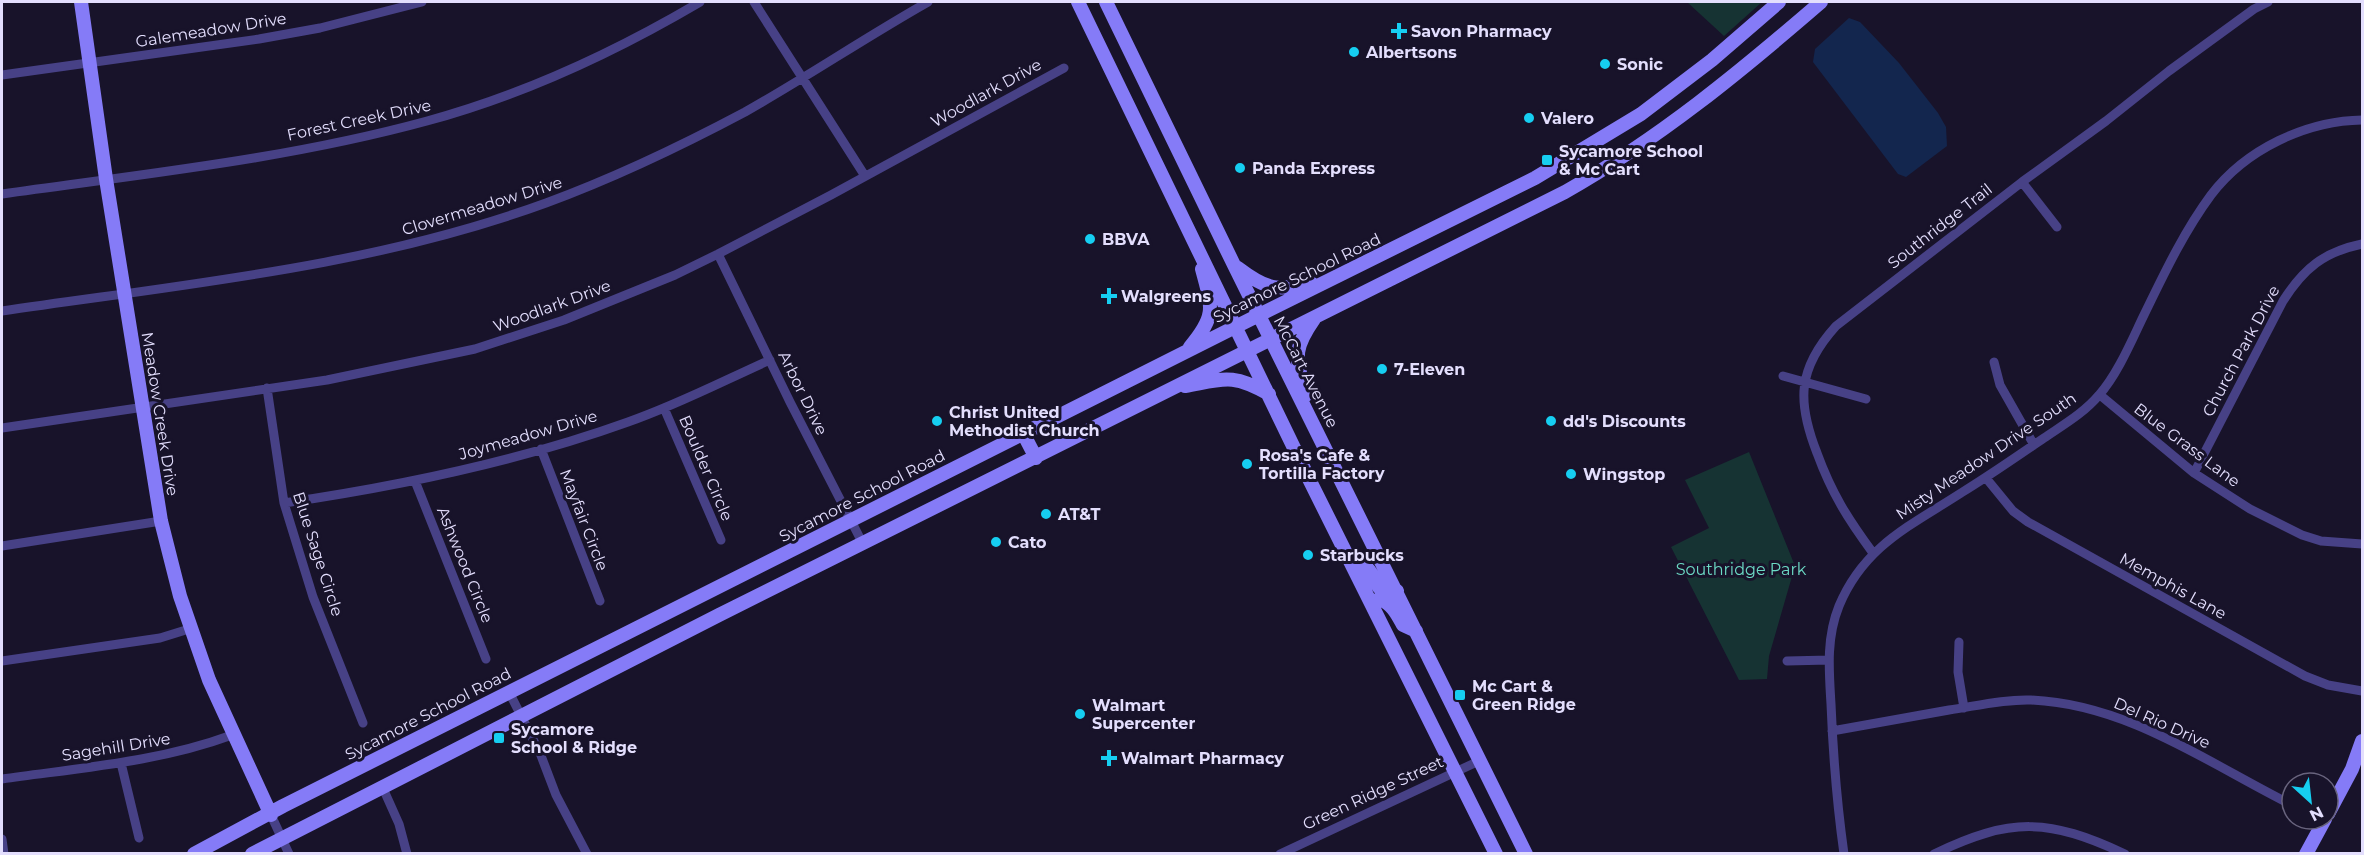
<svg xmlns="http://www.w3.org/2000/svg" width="2364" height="855" viewBox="0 0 2364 855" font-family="Montserrat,sans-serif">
<rect width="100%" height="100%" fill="#18132a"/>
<!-- green -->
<path fill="#163333" d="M1687 2H1762L1724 36Z
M1749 452 1795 566 1769 656 1767 679 1739 680 1671 547 1709 528 1685 480Z"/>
<!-- water -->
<path fill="#13264e" d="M1849 18 1860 22 1899 63 1938 113 1946 127 1947 146 1906 177 1898 174 1813 62 1815 49Z"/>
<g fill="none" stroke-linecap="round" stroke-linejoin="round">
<!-- street -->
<path stroke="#474186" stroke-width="9" d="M754 2 865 176
M2 75 259 39 320 28 422 2
M2022 182 2057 227
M2 194C143 174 288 159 427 121 523 95 615 52 700 2
M718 254 790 402 863 544
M2 311C185 284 371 267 546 203 614 178 681 146 745 112 807 77 866 37 928 2
M1994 362 2000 385 2034 445
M1783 376 1866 399
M267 388 284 503 313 597 363 723
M2100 395 2194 473 2250 509 2302 535 2321 541 2362 544
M664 408 721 540
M2 428 327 380 475 349 564 320 675 275 718 254 831 195 1064 68
M541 449 600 601
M2194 473 2283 301C2304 268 2324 252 2362 244
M1986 478 2013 511 2028 522 2305 676 2328 685 2362 691
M415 481 486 659
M284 503C400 486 517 462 628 422 677 405 723 381 770 360
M2 546 161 521
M1873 553C1848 519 1832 494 1817 453 1797 402 1797 369 1836 326L2022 182 2106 121 2169 71 2254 9 2268 2
M1959 642 1958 672 1964 708
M2 661 160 638 189 629
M1787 661 1829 660
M509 692 540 753 556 795 587 854
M1832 731C1871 724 1910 717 1949 710 1976 706 2004 699 2031 700 2127 704 2208 763 2292 805
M121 763 139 838
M2 779C79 768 159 762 232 735
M382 786 399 824 407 854
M271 815 289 854
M2 839 4 854
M1280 854 1479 761
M1844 854C1837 804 1833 754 1831 704 1829 671 1826 638 1839 606 1864 546 1910 526 1961 493 1989 476 2016 457 2044 438 2063 425 2084 413 2099 395 2117 375 2131 342 2143 317 2163 276 2183 233 2211 195 2246 149 2306 121 2362 120
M1934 854C2011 817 2048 818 2125 854"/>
<!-- secondary -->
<path stroke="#857bf7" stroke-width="14" d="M81 2 106 179 161 521 180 596 209 680 271 815
M1078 2 1311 483 1496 854
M1106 2 1234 265 1526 854
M1238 268C1267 290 1276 291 1311 283
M1190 347C1217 315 1212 307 1202 269
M1185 386C1224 379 1232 373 1269 394
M1305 396C1297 358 1291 352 1314 319
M1023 433 1036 458
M1350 558C1355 561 1363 564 1367 568 1379 580 1374 596 1397 591
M1372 602 1380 599C1392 604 1397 614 1403 625L1416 631
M2328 814 2352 769 2362 741
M194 854 283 806 1259 315 1535 178 1641 114 1712 60 1779 2
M252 854 719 615 1565 192C1660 138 1740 72 1821 2
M2306 854 2325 819"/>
</g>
<!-- markers -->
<g fill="#16cef1" stroke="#18132a" stroke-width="2">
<path d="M1396 22h6v6h6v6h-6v6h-6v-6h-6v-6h6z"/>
<circle cx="1354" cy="52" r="6"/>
<circle cx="1605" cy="64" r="6"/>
<circle cx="1529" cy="118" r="6"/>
<rect x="1541" y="154" width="12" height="12" rx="3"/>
<circle cx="1240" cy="168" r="6"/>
<circle cx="1090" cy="239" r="6"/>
<path d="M1106 287h6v6h6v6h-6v6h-6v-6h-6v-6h6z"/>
<circle cx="1382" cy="369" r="6"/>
<circle cx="937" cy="421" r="6"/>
<circle cx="1551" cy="421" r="6"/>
<circle cx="1247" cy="464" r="6"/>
<circle cx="1571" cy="474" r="6"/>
<circle cx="1046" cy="514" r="6"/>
<circle cx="996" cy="542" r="6"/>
<circle cx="1308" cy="555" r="6"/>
<rect x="1454" y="689" width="12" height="12" rx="3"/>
<circle cx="1080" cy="714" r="6"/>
<rect x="493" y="732" width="12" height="12" rx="3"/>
<path d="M1106 749h6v6h6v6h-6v6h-6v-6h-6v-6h6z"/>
</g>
<g text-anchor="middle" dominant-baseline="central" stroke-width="6" stroke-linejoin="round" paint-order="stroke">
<!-- street labels -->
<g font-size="16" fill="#e3defd" stroke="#18132a">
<text transform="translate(211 30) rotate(-9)">Galemeadow Drive</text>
<text transform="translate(986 93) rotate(-29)">Woodlark Drive</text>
<text transform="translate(359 120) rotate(-12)">Forest Creek Drive</text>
<text transform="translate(482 206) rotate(-17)">Clovermeadow Drive</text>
<text transform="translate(1940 226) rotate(-38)">Southridge Trail</text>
<text transform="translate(1297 278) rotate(-26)">Sycamore School Road</text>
<text transform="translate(552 306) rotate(-20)">Woodlark Drive</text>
<text transform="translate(2241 351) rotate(-62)">Church Park Drive</text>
<text transform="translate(1306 372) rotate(63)">McCart Avenue</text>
<text transform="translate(803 393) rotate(64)">Arbor Drive</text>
<text transform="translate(160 414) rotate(81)">Meadow Creek Drive</text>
<text transform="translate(528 435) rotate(-16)">Joymeadow Drive</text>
<text transform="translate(2187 445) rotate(37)">Blue Grass Lane</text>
<text transform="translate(1986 456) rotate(-34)">Misty Meadow Drive South</text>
<text transform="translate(706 468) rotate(67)">Boulder Circle</text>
<text transform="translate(862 496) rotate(-27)">Sycamore School Road</text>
<text transform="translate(584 520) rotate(69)">Mayfair Circle</text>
<text transform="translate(318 554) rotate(72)">Blue Sage Circle</text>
<text transform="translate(465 565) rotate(68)">Ashwood Circle</text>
<text transform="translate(2173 586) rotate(29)">Memphis Lane</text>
<text transform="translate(428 714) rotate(-27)">Sycamore School Road</text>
<text transform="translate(2162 723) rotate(24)">Del Rio Drive</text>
<text transform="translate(116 747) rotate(-9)">Sagehill Drive</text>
<text transform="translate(1373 793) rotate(-25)">Green Ridge Street</text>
</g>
<!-- poi labels -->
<g font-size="16" font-weight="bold" fill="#e3defd" stroke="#18132a" text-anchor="start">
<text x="1411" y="31">Savon Pharmacy</text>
<text x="1366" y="52">Albertsons</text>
<text x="1617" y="64">Sonic</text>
<text x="1541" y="118">Valero</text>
<text x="1559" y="151">Sycamore School<tspan x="1559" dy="18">&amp; Mc Cart</tspan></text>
<text x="1252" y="168">Panda Express</text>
<text x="1102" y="239">BBVA</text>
<text x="1121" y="296">Walgreens</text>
<text x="1394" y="369">7-Eleven</text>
<text x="949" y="412">Christ United<tspan x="949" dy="18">Methodist Church</tspan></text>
<text x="1563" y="421">dd's Discounts</text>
<text x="1259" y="455">Rosa's Cafe &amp;<tspan x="1259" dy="18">Tortilla Factory</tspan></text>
<text x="1583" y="474">Wingstop</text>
<text x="1058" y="514">AT&amp;T</text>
<text x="1008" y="542">Cato</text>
<text x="1320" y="555">Starbucks</text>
<text x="1472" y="686">Mc Cart &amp;<tspan x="1472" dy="18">Green Ridge</tspan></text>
<text x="1092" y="705">Walmart<tspan x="1092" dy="18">Supercenter</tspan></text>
<text x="511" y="729">Sycamore<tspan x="511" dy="18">School &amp; Ridge</tspan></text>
<text x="1121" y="758">Walmart Pharmacy</text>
</g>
<!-- park labels -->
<g font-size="16" fill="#6cdac5" stroke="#18132a">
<text x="1741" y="569">Southridge Park</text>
</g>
</g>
<!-- border -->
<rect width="2364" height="855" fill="none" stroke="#e3defd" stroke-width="6"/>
<!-- north arrow -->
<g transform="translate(2310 801) rotate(153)"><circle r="28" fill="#18132a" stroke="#69647e" stroke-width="1.5"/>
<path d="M0-4.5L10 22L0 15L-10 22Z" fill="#16cef1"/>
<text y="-9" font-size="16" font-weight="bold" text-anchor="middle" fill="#e3defd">N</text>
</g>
</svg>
